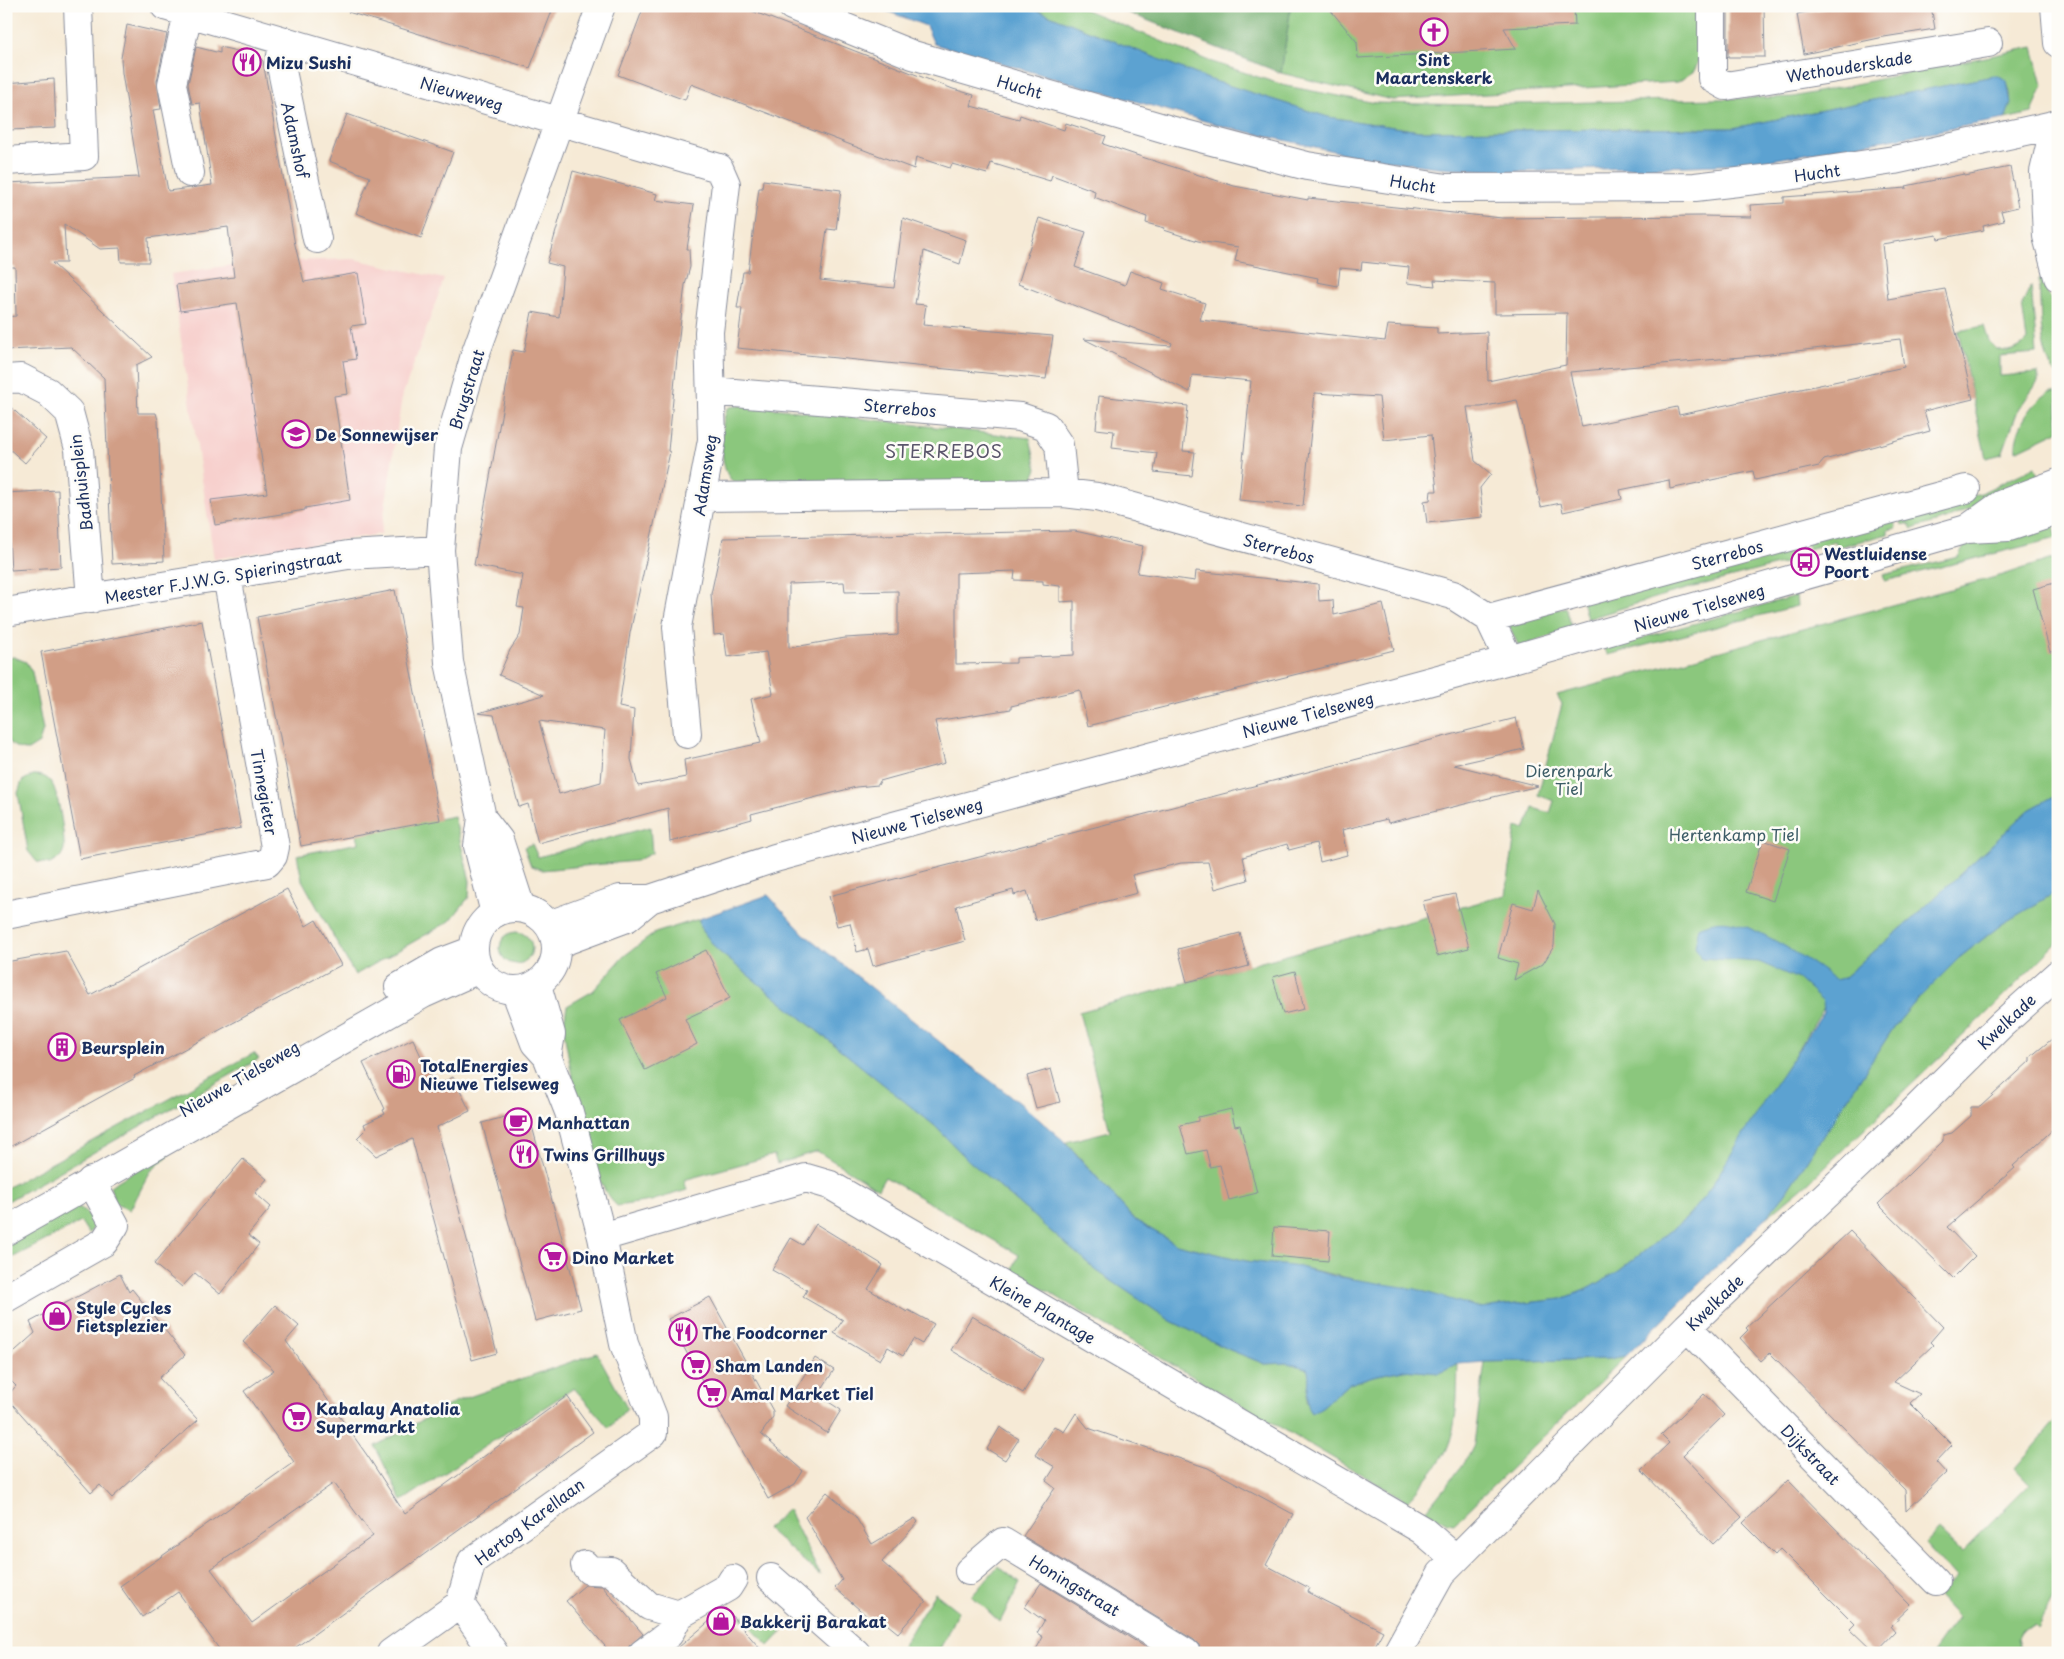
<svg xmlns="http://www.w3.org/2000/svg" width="2064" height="1659" viewBox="0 0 2064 1659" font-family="'Playpen Sans',sans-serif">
<rect width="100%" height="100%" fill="#fdfcf7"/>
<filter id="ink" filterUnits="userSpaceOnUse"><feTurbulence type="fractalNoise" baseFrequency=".02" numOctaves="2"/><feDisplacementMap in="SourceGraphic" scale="10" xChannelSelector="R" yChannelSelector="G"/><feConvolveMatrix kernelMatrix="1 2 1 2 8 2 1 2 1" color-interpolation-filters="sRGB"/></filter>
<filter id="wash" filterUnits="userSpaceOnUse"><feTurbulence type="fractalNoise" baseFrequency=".0096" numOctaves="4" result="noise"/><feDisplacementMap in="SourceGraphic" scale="20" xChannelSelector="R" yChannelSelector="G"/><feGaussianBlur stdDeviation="1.12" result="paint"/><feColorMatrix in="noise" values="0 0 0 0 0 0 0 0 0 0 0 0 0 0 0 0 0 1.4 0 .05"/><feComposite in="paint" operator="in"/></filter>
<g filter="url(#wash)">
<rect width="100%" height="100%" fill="#f6ead6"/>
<!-- built -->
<path fill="#f7d0cd" d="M354 259 444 279 402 397 381 534 214 559 171 274 253 262Z"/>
<!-- green -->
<path fill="#8bc77d" stroke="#537b6e" d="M1027 6H1076L1209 61 1286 86 1376 103 1475 105 1793 97 2033 47 2043 85 2032 113 2005 119C2012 102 2014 87 1999 75L1733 128 1420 131 1328 117 1208 79Z
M1291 6H1697L1698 63 1694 71 1678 82 1392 100 1281 73Z
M2043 277 2048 294 2058 308V375C2038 361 2041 302 2039 279Z
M2031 286 2037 353 2000 356V376L2038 373V382L2018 410 2002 454 1986 458 1958 331 1984 326C1986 332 1988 341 1992 345 2002 356 2020 350 2027 340L2022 305Z
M2050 392H2058V431L2016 451C2014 429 2032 402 2050 392Z
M746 405 1030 438 1037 469 1030 484 842 487 735 482C718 477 719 418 729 407Z
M2035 467 2039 479 1946 519 1912 529 1909 524 1902 526 1899 514 1981 493Z
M1893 516 1896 528 1888 530V534L1838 547 1835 541 1809 549 1807 540Z
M2053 522 2057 538 1885 581 1883 575 1958 557 1967 542Z
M1799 543 1804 558 1668 594 1587 619 1582 601Z
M2058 557V794L2029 810 1911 920 1843 978 1711 1187 1687 1218 1619 1271 1590 1288 1562 1299 1480 1308 1300 1267 1246 1261 1176 1244 1135 1220 1066 1142 1110 1131 1079 1012 1506 895 1516 827 1525 830 1533 808 1550 813 1554 801 1538 795 1562 704 1557 695 2003 575Z
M1796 596 1797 606 1608 655 1604 648Z
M1566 607 1572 629 1519 647 1508 623Z
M14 657 26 662 32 672 43 730 39 743 28 750C17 750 9 745 6 734V658Z
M33 775C40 775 46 776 51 782 58 790 65 837 64 849L61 857 50 864 37 862 28 851 18 793 22 781Z
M454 816 470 881 469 897 450 921 355 975 302 880 297 855 359 843 357 835Z
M650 827 652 853 636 861 542 870 531 866 524 847 532 844 538 857Z
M2058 891V942L1990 1010 1810 1181 1765 1219 1785 1194 1894 1027 1916 1001 1959 958 2002 924Z
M699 919 700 927 717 950 935 1126 968 1160 1097 1271 1171 1321 1230 1350 1265 1364 1286 1363 1307 1368 1310 1376 1306 1402 1322 1407 1347 1385 1373 1376 1403 1370 1440 1373 1458 1364C1457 1390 1458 1417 1450 1441 1443 1464 1423 1483 1407 1501L1092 1318 1012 1270 1019 1255 885 1177 878 1189 817 1151 777 1164 774 1155 684 1180 687 1190 651 1201 617 1206C584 1175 573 1074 563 1028L567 1006 593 991 624 956 655 933Z
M500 948a16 16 0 1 1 32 0a16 16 0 1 1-32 0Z
M254 1053 259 1059 6 1202V1188Z
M171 1148 168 1156 150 1172 130 1210 115 1204 110 1186Z
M68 1205C83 1207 89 1212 94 1227L89 1234 81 1222 6 1261V1240Z
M597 1353 627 1408 609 1428 574 1388 402 1501 375 1446 457 1401Z
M1626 1356 1454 1524 1447 1523 1426 1511 1465 1462 1474 1444 1485 1362 1608 1359Z
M2058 1418V1592L2038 1628 2034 1625 2023 1629 2018 1638 2020 1647 2023 1650 2022 1653H1933L1958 1618 1937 1596 1956 1578 1926 1544 1939 1530 1962 1552 2030 1484 2015 1468Z
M788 1509 820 1575 767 1529Z
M998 1566 1020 1583 1000 1622 972 1596Z
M935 1593 958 1611 938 1653H898Z
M745 1615 783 1631 769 1646 740 1617Z"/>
<!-- forest -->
<path fill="#70ac6c" stroke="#466e65" d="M1111 6H1291L1281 73Z"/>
<!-- water -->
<path fill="#5ba2d1" stroke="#3b6898" d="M874 6H1027L1208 79 1328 117 1419 131 1733 128 1998 75 2007 81 2011 103 2005 119 1748 164 1512 172 1437 167 1364 158 1226 127 934 44 926 26Z
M2058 794V891L2002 924 1959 958 1916 1001 1894 1027 1785 1194 1765 1219 1626 1356 1608 1359 1485 1362 1458 1364 1440 1373 1403 1370 1373 1376 1347 1385 1322 1407 1312 1413C1301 1399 1313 1383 1307 1368L1286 1363 1265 1364 1230 1350 1171 1321 1097 1271 968 1160 935 1126 717 950 700 927 699 919 768 895 804 934 960 1058 1020 1103 1065 1142 1135 1220 1176 1244 1246 1261 1300 1267 1334 1276 1415 1289 1480 1308 1562 1299 1590 1288 1619 1271 1687 1218 1711 1187 1763 1102 1824 1012 1823 1002 1798 979 1759 962 1702 958 1695 947 1699 927C1707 923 1720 920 1729 922 1755 925 1814 963 1835 980L1843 978 1911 920 2029 810Z"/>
<g id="blocks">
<!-- building -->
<path fill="#d19e86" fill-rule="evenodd" d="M349 6H554L530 68 348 12Z
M644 6H739L953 89 974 95 971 106 1019 119 1020 115 1064 130 1066 123 1106 136 1103 144 1145 158 1234 186 1308 200V198L1502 218 1703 216 1751 217 1750 205 1784 203V197L1907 188 1906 186 1964 174 1965 176 2010 167 2018 207 2001 211 2004 221 1983 226 1984 230 1938 239 1937 235 1882 244 1888 299 1945 289 1973 399 1924 411 1930 431 1824 460 1819 466 1755 480 1753 471 1670 489 1669 480 1620 490 1622 499 1563 512 1561 503 1541 507 1517 400 1481 407H1467L1475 461 1491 474 1480 488 1483 517 1427 523 1424 501 1430 500 1431 491H1437L1431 435 1384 440 1379 397 1315 393 1303 506 1239 500 1251 381 1192 375 1190 392 1084 339 1171 346 1172 343 1018 284 1039 218 1086 232 1075 267 1125 285 1130 271 1164 283 1162 289 1205 303 1200 320 1385 341 1388 325 1437 328V334L1487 332 1488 381 1566 365 1567 313 1495 314V283L1434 280 1435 286 1407 283 1409 267 1362 262 1361 270 1340 268 1338 286 1317 282 1318 278 1235 261 1238 247 1198 241 1164 230 1165 228 1146 223 1147 217 1094 197 1095 191 1052 175 1050 181 991 163 987 174 952 164 950 168 916 157 914 169 691 84 685 100 618 75ZM1900 339 1904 367 1679 415 1677 407 1582 427 1570 372 1753 356Z
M1327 6H1574L1575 25 1504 28 1516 49 1358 58 1357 42Z
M1728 6H1764L1765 57H1728Z
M1838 6H1931L1935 29 1884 37 1804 54 1797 14Z
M127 25 167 34 157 81 161 109 153 110 168 191 212 185 200 103 192 104 188 84 196 47 220 53V47L258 56 263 61 295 245 304 282 358 273 366 324 351 326 356 359 343 361 348 394 334 396 350 500 305 508V510L215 525 211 500 267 493 237 303 180 311 176 285 234 277 228 227 148 238 149 262H121L120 248 100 249 64 224 66 263H52L152 357 136 365 138 413H156L158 420 164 561 112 564 104 378 71 347 6 350V317L16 316 15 267H7L6 183 139 177 122 73 121 58Z
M54 79 56 128 10 130 6 83Z
M347 114 453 152 421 238 356 213 370 177 329 161Z
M573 171 657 194 655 200 694 205 687 249H689L690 267 685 285 680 327 668 451 670 452 630 633 619 707 634 710 631 759 638 786 686 777 684 760 761 743 751 699 773 694 766 652 727 657 724 634 714 635 711 594 723 538 1075 531 1143 546 1137 573 1195 581 1196 571 1318 584 1319 601 1333 600 1334 615 1383 604 1394 650 1088 726 1080 690 1011 706V709L935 721 945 763 880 781 878 785 856 787 751 814 752 819 670 842 668 808 538 843 528 804 519 807 494 715 478 713 544 695 499 675 510 650 520 635 524 608 517 607 523 575 474 565 513 350 524 352 532 312 559 317 563 267 547 263ZM1015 571 1014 580 1043 581V584L1060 586V602L1074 601V655L1016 658V663L956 664V573ZM844 582 845 592 898 591V635L845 638 789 648V584ZM539 721 605 730 601 782 559 794Z
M763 180 841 190 836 230 827 229 820 280 894 288 903 218 966 240 960 264 924 251 915 304 926 305 923 325 1053 336 1046 379 737 348 742 308H737L743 272H748L759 188H762Z
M1099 396 1188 406 1183 451 1195 452 1192 476 1154 472 1157 453 1112 448 1114 431 1096 429Z
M6 403 46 439 25 463 6 446Z
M58 490 61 567 11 570 6 493Z
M2058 582V651L2050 652 2033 589Z
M395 590 440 820 301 846 257 617Z
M202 621 241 828 80 859 41 652Z
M1516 718 1524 749 1454 765 1538 786 1388 823 1387 819 1342 830 1347 855 1320 862 1316 843 1289 850 1287 844 1243 857 1248 880 1215 889 1208 862 1181 863 1132 875 1137 893 1035 920 1027 891 1014 895 1013 890 956 906 965 941 873 966 868 949 857 952 850 923 837 926 829 896Z
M1763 840 1790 849 1773 901 1746 892Z
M287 889 306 926 316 920 341 965 134 1076 135 1078 6 1149V962L66 951 90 995Z
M1538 890 1555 924 1554 946 1543 964 1514 980 1518 964 1498 958 1513 903 1533 909Z
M1455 894 1469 948 1437 956 1423 901Z
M1240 933 1249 966 1187 982 1178 949Z
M706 950 730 998 685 1019 697 1044 645 1070 620 1020 667 997 656 974Z
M1295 971 1304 1009 1283 1014 1273 977Z
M2058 1034V1125L2013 1166 2015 1168 1947 1227 1975 1256 1953 1278 1878 1204 1943 1141V1135L1952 1133 1971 1116V1107H1980L2030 1061V1057Z
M413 1039 435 1086 453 1077 470 1111 437 1127 497 1353 472 1360 412 1139 376 1156 357 1138 366 1129 364 1124 385 1114 383 1110 385 1109 363 1063Z
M1051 1069 1060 1102 1036 1108 1027 1076Z
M1231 1109 1235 1126 1240 1125 1257 1193 1229 1200 1220 1165 1210 1167 1206 1150 1188 1154 1180 1125 1198 1121V1117Z
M528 1111 581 1309 535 1321 482 1123Z
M243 1159 267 1179 255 1193 271 1207 248 1235 259 1244 220 1294 195 1273 182 1287 154 1264Z
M816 1224 883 1265 868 1289 907 1312 908 1310 934 1324 922 1344 913 1339 903 1356 888 1347 880 1360 834 1333 843 1320 803 1297 807 1290 772 1270 791 1238 803 1245Z
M1274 1227 1330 1231 1328 1261 1272 1256Z
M1850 1231 1943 1327 1930 1342 1933 1345 1894 1382 1920 1394 1910 1403 1952 1445 1936 1462 1946 1473 1906 1511 1905 1490 1770 1353 1761 1361 1740 1338 1748 1330 1746 1328Z
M120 1274 129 1292 132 1289 185 1355 159 1378 198 1420 112 1498 100 1485 91 1493 6 1397 16 1386 6 1376V1359L35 1333 30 1322Z
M710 1297 773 1411V1417L761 1434 803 1471 795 1484 768 1499 668 1319Z
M275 1305 299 1326 286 1341 369 1458 405 1514 567 1396 593 1432 288 1653H222L178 1592 142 1617 120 1586 294 1462 244 1391 274 1370 243 1342ZM334 1483 373 1536 252 1623 211 1569Z
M972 1316 1043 1359 1023 1393 951 1350Z
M815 1358 834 1370 818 1395 841 1410 827 1433 785 1406Z
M1704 1394 1724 1415 1683 1455 1742 1517 1713 1544 1641 1470 1669 1443 1661 1435Z
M1076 1413 1088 1428 1208 1468 1293 1514 1266 1565 1309 1588 1307 1592 1383 1631 1371 1653H1202L1199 1645 1194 1640 1023 1536 1055 1488 1046 1481 1055 1467 1035 1455 1054 1426 1064 1432Z
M1000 1427 1019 1439 1005 1460 987 1449Z
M1788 1480 1911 1606 1890 1626 1895 1632 1875 1653 1850 1629 1855 1624 1780 1549 1775 1555 1743 1523Z
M827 1492 855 1516 872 1544 915 1518 918 1522 882 1562 926 1601 898 1633 882 1620 877 1625 835 1588 842 1580 805 1517Z
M1041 1583 1155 1653H1034L1043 1637 1037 1633 1044 1621 1025 1607Z
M585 1585 602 1586 643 1634 629 1646 628 1653H611L566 1601Z
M725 1608 764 1653H672Z"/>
</g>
</g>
<g filter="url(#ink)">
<use href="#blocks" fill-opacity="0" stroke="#888c9a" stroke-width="1"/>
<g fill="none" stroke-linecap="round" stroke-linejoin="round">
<!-- street casing -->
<g stroke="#888c9a" stroke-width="30">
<path id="street" d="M165 6 719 168 726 184 709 332 712 440 677 627 687 734
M792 6 913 55 1170 130 1307 166 1446 188 1695 187 1781 177 1894 160 2058 124
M1712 6V78L1726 86 1988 43
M2055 6 2058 43
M188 13 172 84 190 173
M284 41 280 61 317 239
M2055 125 2044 172 2047 236 2058 277
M6 161 84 156 78 6
M6 379 21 378 48 392 69 412 79 449 91 599
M1064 493 1097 497 1453 595 1489 618 1509 660
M700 497 1064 493 1059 445 1046 426 1020 417 711 391
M6 612 348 555 440 550
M1489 618 1966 489
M482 818 499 840 521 908
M495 913 478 846 482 818 449 662 440 550 448 448 475 355 601 6
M6 915 267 863 273 856 275 847 227 576
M537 985 551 1034 548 1052
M602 1237 806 1178 830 1185 1422 1530 1456 1559
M6 1298 104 1242 115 1225 91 1181
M1687 1327 1936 1581
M585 1565 589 1570 611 1571 649 1606 679 1615 728 1587 733 1579
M969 1571 1003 1542 1186 1653
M771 1578 856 1653
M460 1604 494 1653
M391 1653 460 1604 472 1561 653 1433V1417L624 1344 602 1237 569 1112 547 1056 535 1043 515 990
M643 1653 669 1634 679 1615
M1397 1653 1441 1574 1687 1327 1902 1123 2001 1025 2058 974"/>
</g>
<!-- secondary casing -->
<g stroke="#888c9a" stroke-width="30">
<path id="secondary" d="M1967 529 2002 504 2058 483
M474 949a41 41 0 1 1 82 0a41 41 0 1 1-82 0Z
M549 925 620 899H650
M557 944 627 918 650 899 775 858 1509 660 1967 529 2009 527 2058 511
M399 987 442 962 474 950
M6 1231 423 994 479 969"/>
</g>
<!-- street -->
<use href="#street" stroke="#fff" stroke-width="28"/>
<!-- secondary -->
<use href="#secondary" stroke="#fff" stroke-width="28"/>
</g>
</g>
<!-- icons -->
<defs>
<g id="church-ring" transform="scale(1.4375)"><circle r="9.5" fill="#fdfcf7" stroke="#b5179e" stroke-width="1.5"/><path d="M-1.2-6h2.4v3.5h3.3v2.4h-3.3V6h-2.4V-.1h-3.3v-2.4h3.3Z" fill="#b5179e"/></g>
<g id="restaurant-ring" transform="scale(1.4375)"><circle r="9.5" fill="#fdfcf7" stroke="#b5179e" stroke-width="1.5"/><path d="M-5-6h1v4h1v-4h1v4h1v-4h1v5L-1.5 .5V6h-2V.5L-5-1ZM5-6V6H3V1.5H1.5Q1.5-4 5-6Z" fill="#b5179e"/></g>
<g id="school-ring" transform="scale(1.4375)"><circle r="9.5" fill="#fdfcf7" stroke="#b5179e" stroke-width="1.5"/><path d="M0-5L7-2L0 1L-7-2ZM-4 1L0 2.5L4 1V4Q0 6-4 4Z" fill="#b5179e"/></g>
<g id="bus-ring" transform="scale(1.4375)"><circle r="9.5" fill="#fdfcf7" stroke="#b5179e" stroke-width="1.5"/><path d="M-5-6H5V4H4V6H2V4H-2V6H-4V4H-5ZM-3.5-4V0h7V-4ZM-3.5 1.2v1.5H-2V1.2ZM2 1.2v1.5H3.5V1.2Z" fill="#b5179e"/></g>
<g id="building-ring" transform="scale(1.4375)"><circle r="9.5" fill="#fdfcf7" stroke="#b5179e" stroke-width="1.5"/><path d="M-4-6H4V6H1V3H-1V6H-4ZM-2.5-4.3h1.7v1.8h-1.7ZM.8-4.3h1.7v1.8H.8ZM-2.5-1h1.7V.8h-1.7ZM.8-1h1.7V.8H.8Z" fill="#b5179e"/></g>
<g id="fuel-ring" transform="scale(1.4375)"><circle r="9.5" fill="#fdfcf7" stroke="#b5179e" stroke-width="1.5"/><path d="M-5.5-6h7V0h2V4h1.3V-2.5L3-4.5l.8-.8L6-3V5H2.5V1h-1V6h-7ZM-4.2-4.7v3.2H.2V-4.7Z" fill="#b5179e"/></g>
<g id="cafe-ring" transform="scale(1.4375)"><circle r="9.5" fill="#fdfcf7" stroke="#b5179e" stroke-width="1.5"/><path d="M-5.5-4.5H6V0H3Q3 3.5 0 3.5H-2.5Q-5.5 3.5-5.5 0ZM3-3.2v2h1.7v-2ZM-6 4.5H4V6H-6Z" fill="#b5179e"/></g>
<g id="supermarket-ring" transform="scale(1.4375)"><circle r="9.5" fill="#fdfcf7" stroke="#b5179e" stroke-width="1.5"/><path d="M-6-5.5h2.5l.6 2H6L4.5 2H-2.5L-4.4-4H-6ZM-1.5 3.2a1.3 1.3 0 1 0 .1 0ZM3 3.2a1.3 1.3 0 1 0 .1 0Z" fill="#b5179e"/></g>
<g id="shop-ring" transform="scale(1.4375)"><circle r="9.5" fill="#fdfcf7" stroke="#b5179e" stroke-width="1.5"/><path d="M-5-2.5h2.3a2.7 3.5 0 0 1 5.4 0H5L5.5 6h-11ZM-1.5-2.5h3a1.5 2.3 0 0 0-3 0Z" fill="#b5179e"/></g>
</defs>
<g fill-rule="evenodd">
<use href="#church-ring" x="1434" y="32"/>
<use href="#restaurant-ring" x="247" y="62"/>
<use href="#school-ring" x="296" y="434"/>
<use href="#bus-ring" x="1805" y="562"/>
<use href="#building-ring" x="62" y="1047"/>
<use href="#fuel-ring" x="401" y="1074"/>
<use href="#cafe-ring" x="518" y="1122"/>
<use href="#restaurant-ring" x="524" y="1154"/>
<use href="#supermarket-ring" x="553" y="1257"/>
<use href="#shop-ring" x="57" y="1316"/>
<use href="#restaurant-ring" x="683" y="1332"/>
<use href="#supermarket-ring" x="696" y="1365"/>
<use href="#supermarket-ring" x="712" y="1393"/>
<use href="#supermarket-ring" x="297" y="1417"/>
<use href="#shop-ring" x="721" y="1621"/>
</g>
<g text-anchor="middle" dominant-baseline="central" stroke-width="5" stroke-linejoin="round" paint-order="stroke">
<!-- poi labels -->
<g font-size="16" font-weight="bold" fill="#1b2f5e" stroke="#fdfcf7" text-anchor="start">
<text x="1434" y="59" text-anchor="middle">Sint<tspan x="1434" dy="18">Maartenskerk</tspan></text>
<text x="266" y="62">Mizu Sushi</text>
<text x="315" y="434">De Sonnewijser</text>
<text x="1824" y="553">Westluidense<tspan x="1824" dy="18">Poort</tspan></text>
<text x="81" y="1047">Beursplein</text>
<text x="420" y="1065">TotalEnergies<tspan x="420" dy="18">Nieuwe Tielseweg</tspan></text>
<text x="537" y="1122">Manhattan</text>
<text x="543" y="1154">Twins Grillhuys</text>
<text x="572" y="1257">Dino Market</text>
<text x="76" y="1307">Style Cycles<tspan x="76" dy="18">Fietsplezier</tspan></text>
<text x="702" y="1332">The Foodcorner</text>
<text x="715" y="1365">Sham Landen</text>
<text x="731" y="1393">Amal Market Tiel</text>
<text x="316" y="1408">Kabalay Anatolia<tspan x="316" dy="18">Supermarkt</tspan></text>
<text x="740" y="1621">Bakkerij Barakat</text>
</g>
<!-- street labels -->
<g font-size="16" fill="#1b2f5e" stroke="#fdfcf7">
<text transform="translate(1849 66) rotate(-9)">Wethouderskade</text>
<text transform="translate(1020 86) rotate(16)">Hucht</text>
<text transform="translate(462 93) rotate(16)">Nieuweweg</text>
<text transform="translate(296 140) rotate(78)">Adamshof</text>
<text transform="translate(1817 172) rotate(-8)">Hucht</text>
<text transform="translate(1413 183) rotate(9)">Hucht</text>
<text transform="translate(466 389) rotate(-73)">Brugstraat</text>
<text transform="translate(900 407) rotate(5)">Sterrebos</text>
<text transform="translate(704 475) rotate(-81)">Adamsweg</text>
<text transform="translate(80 483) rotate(-97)">Badhuisplein</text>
<text transform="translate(1279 548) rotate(15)">Sterrebos</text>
<text transform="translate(1727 554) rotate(-15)">Sterrebos</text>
<text transform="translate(223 576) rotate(-10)">Meester F.J.W.G. Spieringstraat</text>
<text transform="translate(1699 607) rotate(-16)">Nieuwe Tielseweg</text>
<text transform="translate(1308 714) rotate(-15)">Nieuwe Tielseweg</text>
<text transform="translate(265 792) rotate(80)">Tinnegieter</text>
<text transform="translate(917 820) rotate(-15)">Nieuwe Tielseweg</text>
<text transform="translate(2006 1021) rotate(-43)">Kwelkade</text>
<text transform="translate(239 1078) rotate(-30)">Nieuwe Tielseweg</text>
<text transform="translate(1714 1302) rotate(-44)">Kwelkade</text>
<text transform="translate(1043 1309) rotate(30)">Kleine Plantage</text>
<text transform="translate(1811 1454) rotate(46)">Dijkstraat</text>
<text transform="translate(529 1521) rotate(-37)">Hertog Karellaan</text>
<text transform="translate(1075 1585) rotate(31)">Honingstraat</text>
</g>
<!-- park labels -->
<g font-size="16" fill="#3d5d67" stroke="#fdfcf7">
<text x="1569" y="770">Dierenpark<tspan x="1569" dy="18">Tiel</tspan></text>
<text x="1734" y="834">Hertenkamp Tiel</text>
</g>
<!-- neighbourhood labels -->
<g font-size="18" letter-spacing="1" fill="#5b566c" stroke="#fdfcf7">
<text x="944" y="450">STERREBOS</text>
</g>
</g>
<!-- margin -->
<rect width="2064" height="1659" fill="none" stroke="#fdfcf7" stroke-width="25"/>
</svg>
